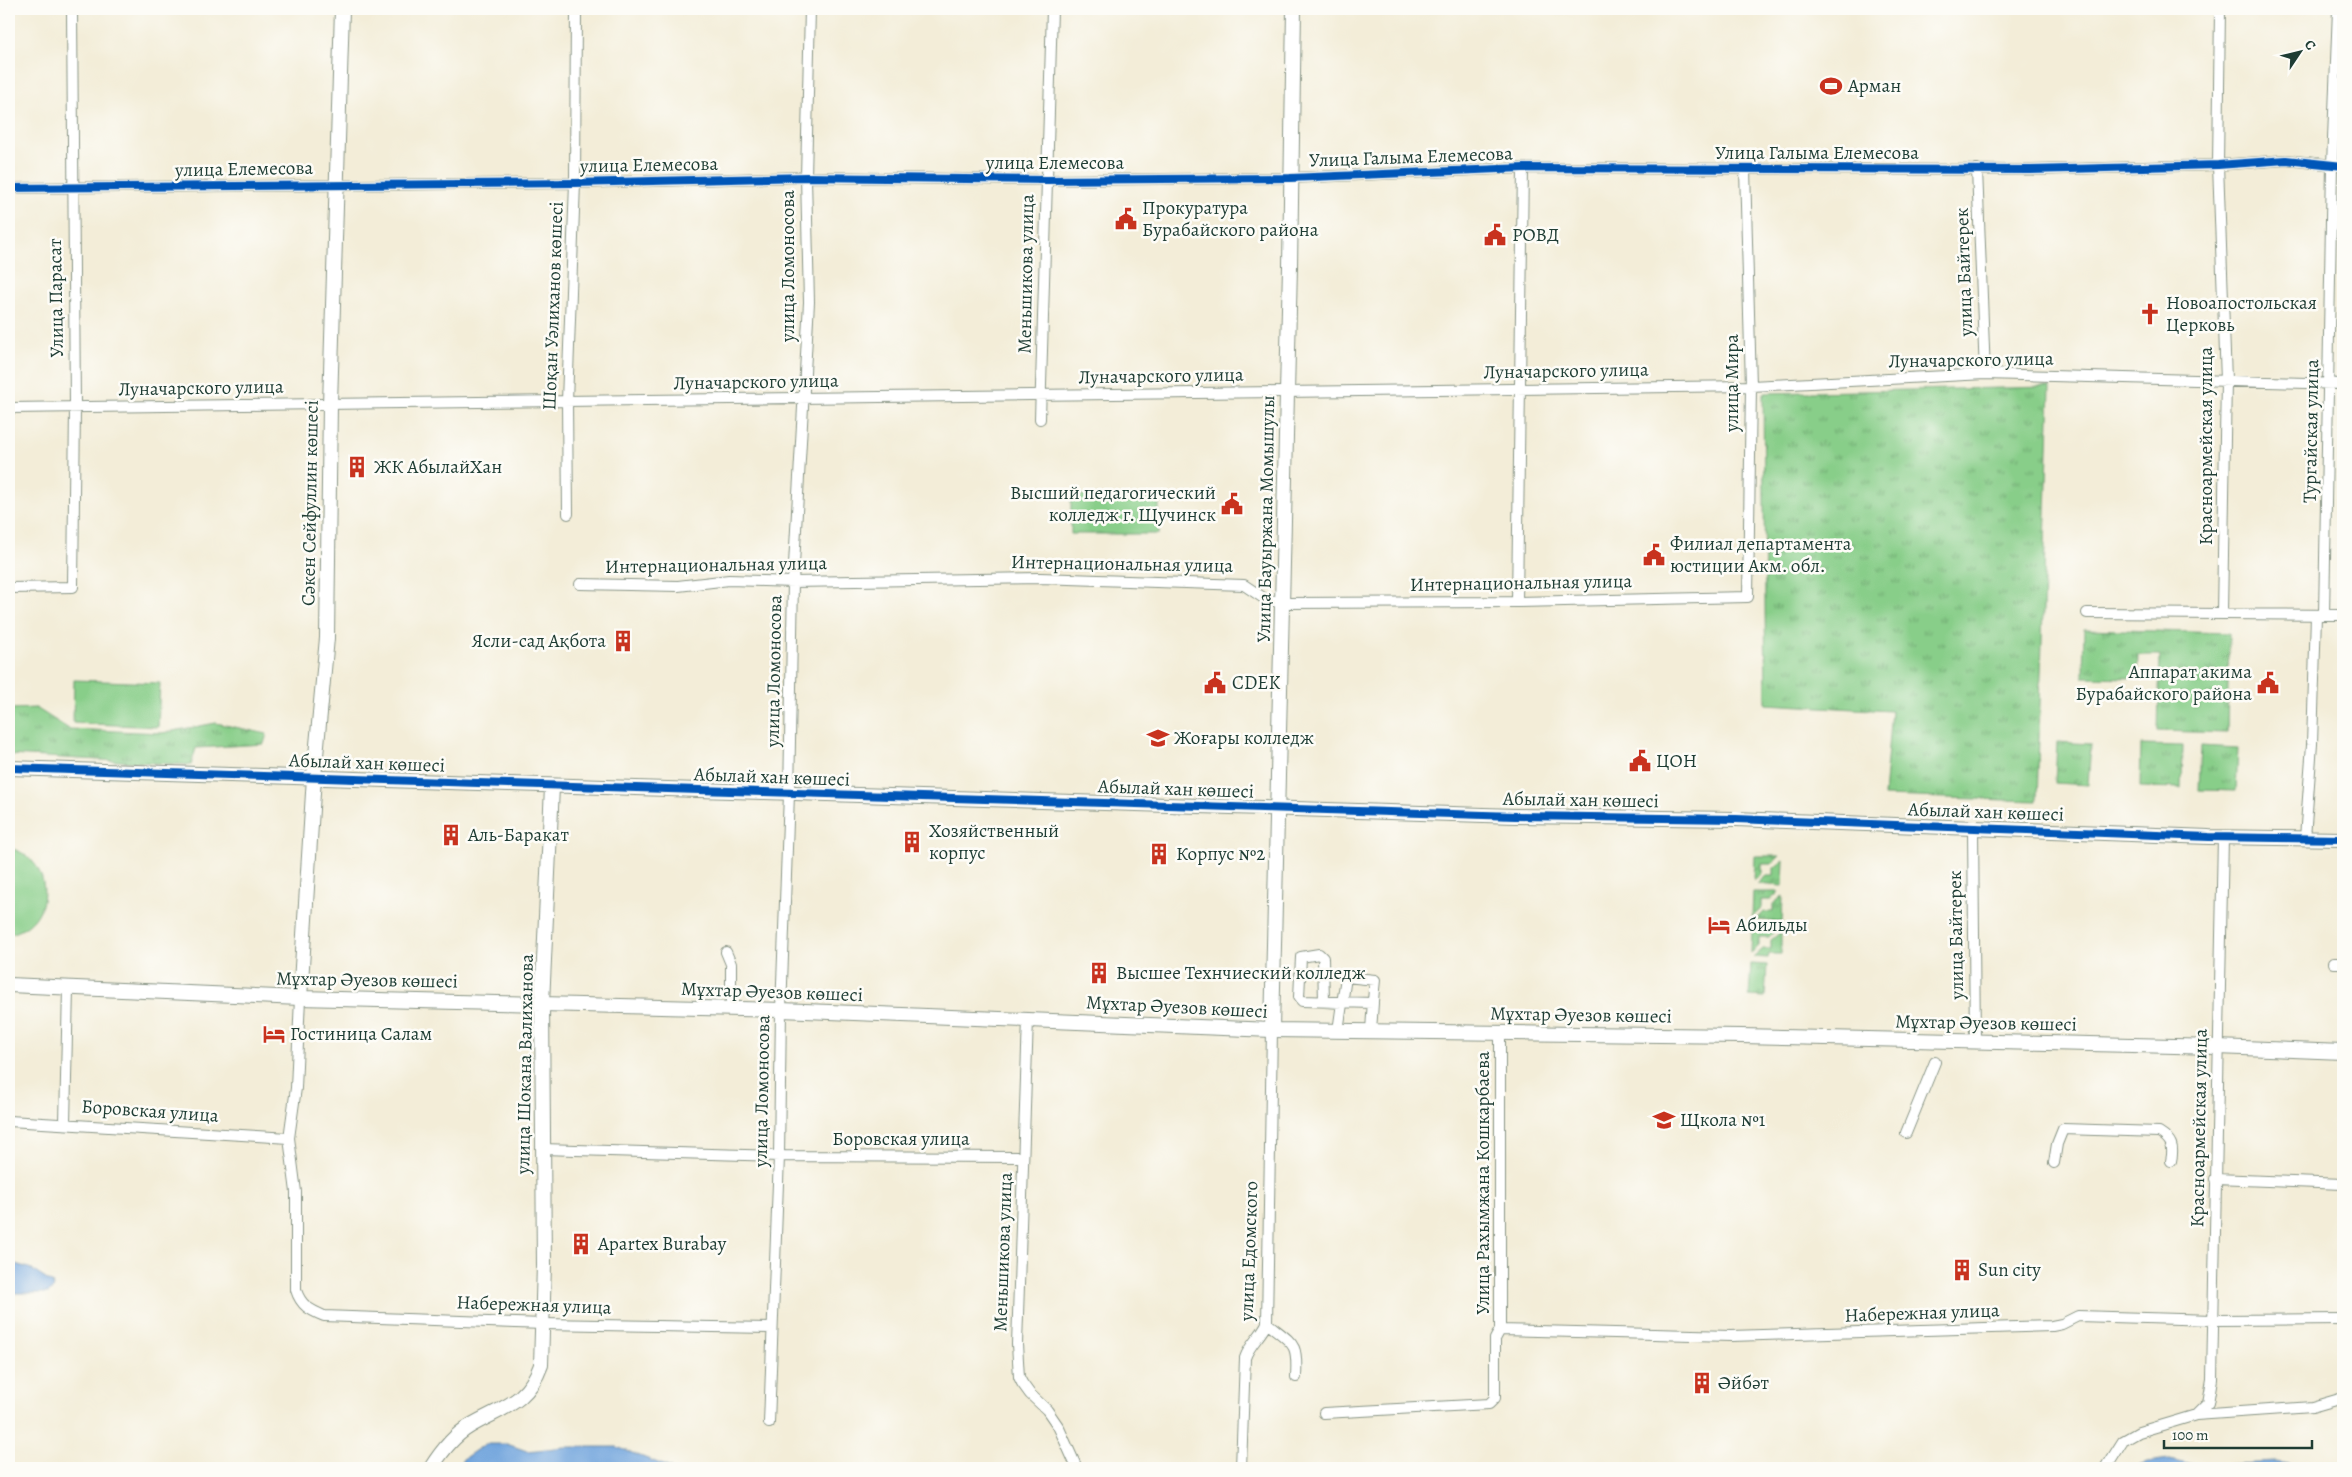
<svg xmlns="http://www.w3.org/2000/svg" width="2352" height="1477" viewBox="0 0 2352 1477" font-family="Alegreya,serif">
<defs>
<pattern id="grass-tufts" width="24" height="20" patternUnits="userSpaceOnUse" patternTransform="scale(1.25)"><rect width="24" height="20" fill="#88ce89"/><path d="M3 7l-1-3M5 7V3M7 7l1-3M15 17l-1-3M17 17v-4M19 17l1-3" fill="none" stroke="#6fa871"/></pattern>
</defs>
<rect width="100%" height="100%" fill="#fdfcf7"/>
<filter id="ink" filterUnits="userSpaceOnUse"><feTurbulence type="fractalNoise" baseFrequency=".02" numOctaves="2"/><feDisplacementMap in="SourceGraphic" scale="10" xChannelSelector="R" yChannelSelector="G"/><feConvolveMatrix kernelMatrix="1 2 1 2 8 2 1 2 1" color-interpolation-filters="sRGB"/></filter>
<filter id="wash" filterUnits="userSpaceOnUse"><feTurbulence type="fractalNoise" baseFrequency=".0096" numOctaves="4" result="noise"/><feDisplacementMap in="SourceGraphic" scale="20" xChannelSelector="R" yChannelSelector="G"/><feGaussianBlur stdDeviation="1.12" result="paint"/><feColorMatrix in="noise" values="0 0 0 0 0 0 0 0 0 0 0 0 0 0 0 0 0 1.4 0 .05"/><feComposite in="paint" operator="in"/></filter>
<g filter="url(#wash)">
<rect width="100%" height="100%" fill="#f3edd8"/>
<!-- grass -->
<path fill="url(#grass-tufts)" stroke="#54865e" d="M2050 387 2037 801 1884 796 1891 711 1766 704 1763 393Z
M2084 629 2229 633 2227 733 2158 731 2160 655H2138L2137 678 2083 677Z
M36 708 69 729 162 733 216 723 267 734 264 744 196 748 191 765 9 755V709Z
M2057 742 2091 744 2088 785 2055 783Z
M2141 745 2183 746 2182 788 2140 787Z
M2201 746 2238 748 2236 791 2199 790Z
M1755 856H1780L1772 864H1762V873L1754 881Z
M1784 860 1783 886 1757 884 1766 876H1774V868Z
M1753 892H1779L1770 900H1761V909L1752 917Z
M1783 896 1782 922 1756 920 1764 912H1773V904Z
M1752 929H1777L1769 937H1759V946L1751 953Z
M1781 932V954H1769L1768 958 1754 957 1763 949H1771V940Z
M1751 964 1767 965 1765 997 1749 996Z"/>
<!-- pitch -->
<path fill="#88ce89" stroke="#54865e" d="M1071 495 1159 496V534H1071Z
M74 680 160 683 158 727 73 723Z
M9 848C55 858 56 925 9 934Z"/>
<!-- water -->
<path fill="#72a5dd" stroke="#487188" d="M9 1262 29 1268 52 1283 54 1288 48 1293H9Z
M485 1444H507L527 1451 565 1447H617L671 1468H458L463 1459Z
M2169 1459 2201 1466 2276 1462 2313 1468H2130L2147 1462Z"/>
</g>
<g filter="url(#ink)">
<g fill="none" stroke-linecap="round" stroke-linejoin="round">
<!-- street casing -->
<g stroke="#899586" stroke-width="12">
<path id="street" d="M2220 9 2218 165 2226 380 2222 613
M1977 169 1985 374
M9 188 575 183 806 177 1046 180 1290 178 1523 168 2031 170 2218 165 2286 160 2343 166
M9 408 1751 386 1985 374 2343 384
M1040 419 1052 9
M568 514 567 401 575 183 576 9
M580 584 678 586 729 580 793 582 1040 578 1244 585 1265 599 1283 603 1517 602 1748 597 1751 386 1745 169
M9 588 73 587 75 407 72 9
M1517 602 1523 168
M2087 613 2343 615
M2324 615 2332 165 2338 9
M1973 828 1975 1042
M2305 838 2312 744 2316 615
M726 952 731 964V1009
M2334 963H2343
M300 998 296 1088 289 1138 296 1192V1290C301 1306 310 1310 324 1316L543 1324 772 1328
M1028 1019 1017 1344 1019 1377 1022 1383 1030 1394 1047 1410 1058 1426 1077 1468
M1338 1031 1342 1003 1324 1002 1323 958 1319 954 1301 957 1299 997 1302 1001 1373 1003 1371 1031C1372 1014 1373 997 1375 980L1346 977 1338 1031
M9 1121 289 1138
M65 1123 68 988
M1906 1133 1935 1062
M542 1149 779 1156 1023 1157
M2054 1163 2057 1144 2063 1129 2159 1132C2172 1140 2174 1147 2171 1161
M2215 1179 2343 1184
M1267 1323C1294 1345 1298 1342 1296 1377
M1500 1330 1731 1336 2052 1326 2062 1324 2078 1316 2213 1320 2343 1319
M1324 1413 1489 1404 1495 1398V1339L1500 1330V1033
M2196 1415 2208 1403 2212 1379 2223 837
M769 1423 779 1156 781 1010 789 794 793 582 809 302 806 177 810 9
M1241 1468 1245 1358C1249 1345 1261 1336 1267 1323L1272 1030
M2106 1468 2123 1441 2139 1432 2196 1415 2312 1407 2343 1398"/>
</g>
<!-- secondary casing -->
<g stroke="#899586" stroke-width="16">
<path id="secondary" d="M9 768 1515 816 1736 819 2209 837 2343 839
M9 985 300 998 781 1010 1272 1030 1741 1036 2217 1047 2343 1052
M300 998 314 777 327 638 330 404 342 9
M1272 1030 1290 266 1294 9
M431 1468C441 1452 453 1436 470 1426 502 1407 527 1404 541 1365L544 1265 542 1003 552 787"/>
</g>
<!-- street -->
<use href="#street" stroke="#fff" stroke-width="10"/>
<!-- secondary -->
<use href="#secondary" stroke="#fff" stroke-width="14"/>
<!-- cycleway casing -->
<g stroke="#fdfcf7" stroke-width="11">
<path id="cycleway" d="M9 188 575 183 806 177 1046 180 1290 178 1523 168 2031 170 2218 165 2286 160 2343 166
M9 768 1515 816 1736 819 2209 837 2343 839"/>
</g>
<!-- cycleway -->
<use href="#cycleway" stroke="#0057b8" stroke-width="8"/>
</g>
</g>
<!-- icons -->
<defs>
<g id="stadium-bare" transform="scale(1.725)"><path d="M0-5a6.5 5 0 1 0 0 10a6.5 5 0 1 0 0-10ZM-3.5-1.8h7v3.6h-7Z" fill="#c8321e" stroke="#fdfcf7" stroke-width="2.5" paint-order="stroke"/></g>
<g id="civic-bare" transform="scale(1.725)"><path d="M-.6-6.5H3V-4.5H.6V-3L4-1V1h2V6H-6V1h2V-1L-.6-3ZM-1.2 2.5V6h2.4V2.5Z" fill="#c8321e" stroke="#fdfcf7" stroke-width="2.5" paint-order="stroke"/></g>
<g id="church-bare" transform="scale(1.725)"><path d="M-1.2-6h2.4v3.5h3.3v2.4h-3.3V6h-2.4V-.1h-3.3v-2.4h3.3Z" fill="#c8321e" stroke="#fdfcf7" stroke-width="2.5" paint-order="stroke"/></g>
<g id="building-bare" transform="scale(1.725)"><path d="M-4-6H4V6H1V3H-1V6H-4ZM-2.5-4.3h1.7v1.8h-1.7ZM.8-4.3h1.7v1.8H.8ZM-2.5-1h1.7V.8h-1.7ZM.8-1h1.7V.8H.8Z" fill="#c8321e" stroke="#fdfcf7" stroke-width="2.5" paint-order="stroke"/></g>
<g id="school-bare" transform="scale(1.725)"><path d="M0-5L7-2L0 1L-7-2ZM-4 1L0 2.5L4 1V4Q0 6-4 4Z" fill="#c8321e" stroke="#fdfcf7" stroke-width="2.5" paint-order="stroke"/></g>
<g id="hotel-bare" transform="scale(1.725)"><path d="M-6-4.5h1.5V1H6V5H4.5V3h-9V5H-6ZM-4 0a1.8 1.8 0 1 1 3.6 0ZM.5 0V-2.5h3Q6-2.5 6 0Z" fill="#c8321e" stroke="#fdfcf7" stroke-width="2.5" paint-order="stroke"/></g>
</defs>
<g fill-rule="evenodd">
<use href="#stadium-bare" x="1831" y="86"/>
<use href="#civic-bare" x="1126" y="219"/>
<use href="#civic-bare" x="1495" y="235"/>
<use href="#church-bare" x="2150" y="314"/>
<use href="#building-bare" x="357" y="467"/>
<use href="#civic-bare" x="1232" y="504"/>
<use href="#civic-bare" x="1654" y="555"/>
<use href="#building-bare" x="623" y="641"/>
<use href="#civic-bare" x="1215" y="683"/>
<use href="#civic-bare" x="2268" y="683"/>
<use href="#school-bare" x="1158" y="738"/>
<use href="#civic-bare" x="1640" y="761"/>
<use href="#building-bare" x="451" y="835"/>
<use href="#building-bare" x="912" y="842"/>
<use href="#building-bare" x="1159" y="854"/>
<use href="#hotel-bare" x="1719" y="925"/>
<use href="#building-bare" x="1099" y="973"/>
<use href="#hotel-bare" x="274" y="1034"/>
<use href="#school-bare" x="1664" y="1120"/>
<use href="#building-bare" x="581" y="1244"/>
<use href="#building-bare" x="1962" y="1270"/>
<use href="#building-bare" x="1702" y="1383"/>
</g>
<g text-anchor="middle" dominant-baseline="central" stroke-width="5" stroke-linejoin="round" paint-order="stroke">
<!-- poi labels -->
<g font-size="19" fill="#1f3d34" stroke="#fdfcf7" text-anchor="start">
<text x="1848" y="86">Арман</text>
<text x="1142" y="208">Прокуратура<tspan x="1142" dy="22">Бурабайского района</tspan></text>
<text x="1512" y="235">РОВД</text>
<text x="2166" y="303">Новоапостольская<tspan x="2166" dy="22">Церковь</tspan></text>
<text x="374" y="467">ЖК АбылайХан</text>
<text x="1216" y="493" text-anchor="end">Высший педагогический<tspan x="1216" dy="22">колледж г. Щучинск</tspan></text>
<text x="1670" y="544">Филиал департамента<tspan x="1670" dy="22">юстиции Акм. обл.</tspan></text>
<text x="606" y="641" text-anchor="end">Ясли-сад Ақбота</text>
<text x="2252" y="672" text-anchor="end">Аппарат акима<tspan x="2252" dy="22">Бурабайского района</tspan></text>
<text x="1232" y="683">CDEK</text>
<text x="1174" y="738">Жоғары колледж</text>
<text x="1656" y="761">ЦОН</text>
<text x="929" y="831">Хозяйственный<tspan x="929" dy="22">корпус</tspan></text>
<text x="468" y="835">Аль-Баракат</text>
<text x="1176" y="854">Корпус №2</text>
<text x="1736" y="925">Абильды</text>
<text x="1116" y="973">Высшее Технчиеский колледж</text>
<text x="290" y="1034">Гостиница Салам</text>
<text x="1680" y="1120">Щкола №1</text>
<text x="598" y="1244">Apartex Burabay</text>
<text x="1978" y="1270">Sun city</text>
<text x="1718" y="1383">Әйбәт</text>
</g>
<!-- street labels -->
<g font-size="19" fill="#1f3d34" stroke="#fdfcf7">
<text x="1817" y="153">Улица Галыма Елемесова</text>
<text transform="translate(1411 157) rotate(-2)">Улица Галыма Елемесова</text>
<text x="1055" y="163">улица Елемесова</text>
<text transform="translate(649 165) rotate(-1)">улица Елемесова</text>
<text transform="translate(244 169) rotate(-1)">улица Елемесова</text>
<text transform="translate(788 266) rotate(-90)">улица Ломоносова</text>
<text transform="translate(1964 272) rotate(-92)">улица Байтерек</text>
<text transform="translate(1026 274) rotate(-89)">Меньшикова улица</text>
<text transform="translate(56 298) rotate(-91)">Улица Парасат</text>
<text transform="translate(553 306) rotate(-88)">Шоқан Уәлиханов көшесі</text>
<text transform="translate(1971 360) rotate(-1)">Луначарского улица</text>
<text transform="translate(1566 371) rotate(-1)">Луначарского улица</text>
<text transform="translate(1161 376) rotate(-1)">Луначарского улица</text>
<text transform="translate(756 382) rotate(-1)">Луначарского улица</text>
<text transform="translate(1732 383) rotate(-90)">улица Мира</text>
<text transform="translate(201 388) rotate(-1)">Луначарского улица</text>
<text transform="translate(2311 431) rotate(-89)">Тургайская улица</text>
<text transform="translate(2206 446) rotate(-90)">Красноармейская улица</text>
<text transform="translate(310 503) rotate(-89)">Сәкен Сейфуллин көшесі</text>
<text transform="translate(1266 519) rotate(-89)">Улица Бауыржана Момышулы</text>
<text transform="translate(1122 564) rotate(1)">Интернациональная улица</text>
<text transform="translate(716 565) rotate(-1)">Интернациональная улица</text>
<text transform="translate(1521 583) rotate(-1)">Интернациональная улица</text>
<text transform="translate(774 671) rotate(-89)">улица Ломоносова</text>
<text transform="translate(367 763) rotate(2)">Абылай хан көшесі</text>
<text transform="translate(772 777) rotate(2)">Абылай хан көшесі</text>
<text transform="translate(1176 789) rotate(2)">Абылай хан көшесі</text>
<text transform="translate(1581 800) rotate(1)">Абылай хан көшесі</text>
<text transform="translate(1986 812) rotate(2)">Абылай хан көшесі</text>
<text transform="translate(1956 935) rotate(-91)">улица Байтерек</text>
<text transform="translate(367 980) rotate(1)">Мұхтар Әуезов көшесі</text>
<text transform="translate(772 992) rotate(2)">Мұхтар Әуезов көшесі</text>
<text transform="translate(1177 1007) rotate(3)">Мұхтар Әуезов көшесі</text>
<text transform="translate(1581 1015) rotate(1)">Мұхтар Әуезов көшесі</text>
<text transform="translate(1986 1023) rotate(1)">Мұхтар Әуезов көшесі</text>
<text transform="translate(525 1064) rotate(-89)">улица Шокана Валиханова</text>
<text transform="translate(762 1091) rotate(-89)">улица Ломоносова</text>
<text transform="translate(150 1111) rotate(4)">Боровская улица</text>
<text transform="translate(2199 1128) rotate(-89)">Красноармейская улица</text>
<text x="901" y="1139">Боровская улица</text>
<text transform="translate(1483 1183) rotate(-90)">Улица Рахымжана Кошкарбаева</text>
<text transform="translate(1249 1251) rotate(-88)">улица Едомского</text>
<text transform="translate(1003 1252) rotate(-88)">Меньшикова улица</text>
<text transform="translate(534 1305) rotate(2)">Набережная улица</text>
<text transform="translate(1922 1313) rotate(-2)">Набережная улица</text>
</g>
</g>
<!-- margin -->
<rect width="2352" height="1477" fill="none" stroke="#fdfcf7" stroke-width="30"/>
<!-- north arrow -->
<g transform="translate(2300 52) rotate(55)" stroke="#fdfcf7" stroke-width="4" paint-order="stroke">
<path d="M0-4L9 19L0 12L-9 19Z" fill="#1f3d34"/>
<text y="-8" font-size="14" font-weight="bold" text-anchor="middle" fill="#1f3d34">С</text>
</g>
<!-- scale -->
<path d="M2164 1440v8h148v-8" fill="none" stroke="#1f3d34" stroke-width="2.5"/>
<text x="2172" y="1440" font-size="15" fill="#1f3d34" stroke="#fdfcf7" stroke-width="4" paint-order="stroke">100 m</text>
</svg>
